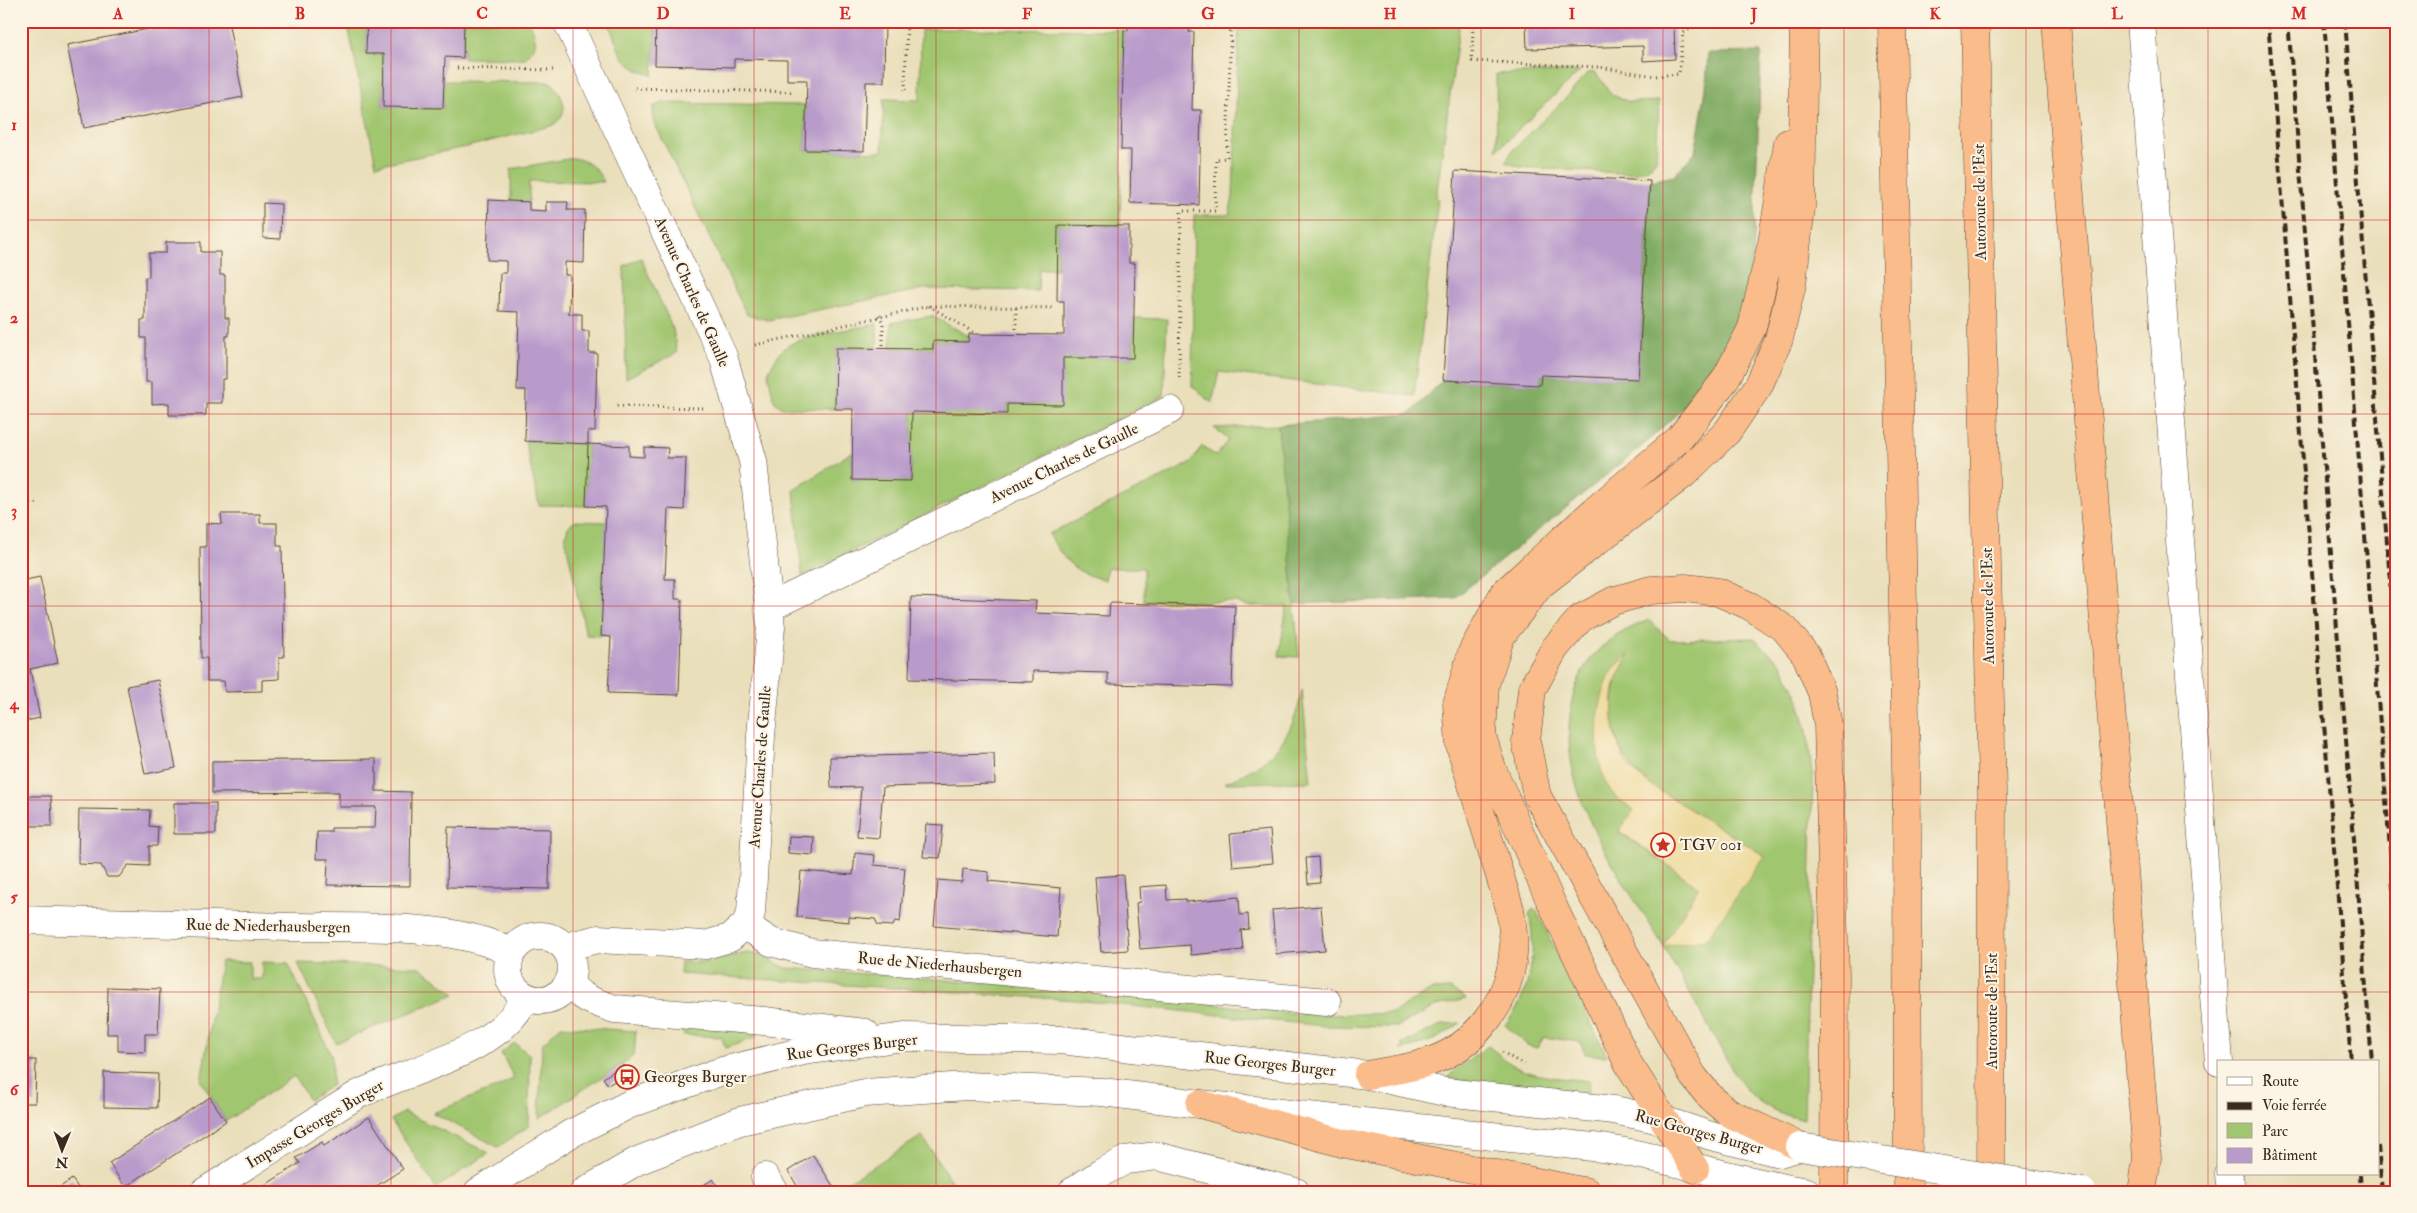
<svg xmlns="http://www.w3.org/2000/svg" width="2417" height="1213" viewBox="0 0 2417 1213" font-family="'IM FELL Double Pica',serif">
<rect width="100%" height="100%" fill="#fcf5e5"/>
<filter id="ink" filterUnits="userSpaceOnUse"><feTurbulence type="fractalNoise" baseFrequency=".02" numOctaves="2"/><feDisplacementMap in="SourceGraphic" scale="10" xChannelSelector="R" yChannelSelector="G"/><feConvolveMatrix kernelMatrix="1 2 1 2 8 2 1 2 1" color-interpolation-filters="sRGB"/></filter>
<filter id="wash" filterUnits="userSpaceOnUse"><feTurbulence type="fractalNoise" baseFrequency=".0096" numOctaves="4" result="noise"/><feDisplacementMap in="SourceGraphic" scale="20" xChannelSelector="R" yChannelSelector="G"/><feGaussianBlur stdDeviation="1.12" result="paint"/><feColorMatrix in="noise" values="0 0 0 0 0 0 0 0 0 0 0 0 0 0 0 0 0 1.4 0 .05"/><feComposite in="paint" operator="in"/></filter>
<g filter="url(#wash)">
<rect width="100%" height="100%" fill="#eadfbb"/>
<!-- green -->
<path fill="#a1c670" stroke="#6e7847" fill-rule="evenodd" d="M347 21H367L366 54H384L383 107 443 108 444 81 551 82C565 97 571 115 551 126L462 148 376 165Z
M464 21H530C536 40 540 45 524 59L463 58Z
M608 21H656L653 75C620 68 619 49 608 21Z
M1239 21H1460L1436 198 1438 199 1414 396 1219 372 1212 403 1192 386 1194 215H1229L1233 197Z
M921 29 1124 30 1120 226 1058 225 1057 269H1039L1038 291 924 289 768 320 747 315 653 120V107L662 103 806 105 805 150 882 152 884 99 920 100Z
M1580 71 1497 150 1496 74Z
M1595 72 1612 95 1630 102 1659 101 1656 160C1647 173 1633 173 1618 173L1520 167 1506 162 1512 151 1568 96 1587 73Z
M573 158C589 161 596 167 604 182L529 181V202L511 201V169Z
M641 258 673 329 677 353 626 378 624 266Z
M932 316 969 336 968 342 933 341V349H891V323Z
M1134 318 1167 319 1164 396 802 576 794 490 852 452V480L911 481 912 412 1007 413V404L1062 405 1063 358H1133Z
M877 324V348H836L835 409 782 408 774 401 768 373C773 363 777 354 786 347 803 334 855 329 877 324Z
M1278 425 1299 657 1279 656 1287 606H1246L1235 602 1144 601V568H1107L1105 580C1073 572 1065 562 1049 534L1191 463 1202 446 1216 456 1229 439 1214 428Z
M525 441 588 444 586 506 539 505Z
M575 521 606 522 601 636 586 635 565 538 568 527Z
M1649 620 1670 640 1753 638 1782 664 1798 698 1807 731 1813 781 1804 1120C1783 1115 1762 1107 1748 1091 1735 1076 1725 1057 1716 1040 1698 1008 1680 976 1662 944 1619 872 1557 797 1571 708 1578 660 1605 637 1649 620ZM1628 655C1624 664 1618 674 1616 684 1606 723 1618 759 1649 784L1765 856 1699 887 1619 832 1634 810 1614 796 1603 693Z
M1302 690 1311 782 1224 783C1270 764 1293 740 1302 690Z
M1533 909 1537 912 1607 1056 1585 1054 1580 1042 1544 1037 1537 1048 1527 1045 1505 1025C1531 995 1537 952 1529 914Z
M747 953 760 955 786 968 1122 993 1291 1013 1324 1015 1393 1013 1431 990 1451 989 1466 999 1436 1006 1397 1027 1323 1026 1075 1000 680 974 681 962H709Z
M221 961 250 962V979H262V962L288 963 332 1057V1085L309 1100 294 1076 226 1121 201 1081Z
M298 963 420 967 455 994 336 1043Z
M1461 1023 1436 1039 1401 1051 1402 1044 1443 1024Z
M675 1025 758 1033 755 1038 726 1048 721 1037 684 1035Z
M561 1026 636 1031 634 1056 539 1119 542 1044Z
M514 1043 530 1055 529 1126 498 1147 433 1113 500 1086 514 1078 501 1053Z
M1488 1046C1497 1053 1506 1061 1516 1067 1538 1078 1565 1078 1589 1081L1587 1096 1447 1079C1449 1073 1480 1053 1488 1046Z
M404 1112 489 1153 436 1188 391 1120Z
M922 1136 958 1192H852L846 1183Z"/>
<!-- forest -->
<path fill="#80ab62" stroke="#5e6a40" d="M1761 52 1753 269 1739 323 1713 372 1682 409 1647 442 1455 598 1294 604 1278 425 1410 414 1443 380 1540 385 1541 375 1638 379 1650 181 1674 176 1695 152 1706 89 1708 53Z"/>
<!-- sand -->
<path fill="#eeda9e" stroke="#94825e" d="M1629 653C1625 662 1619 672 1616 681 1609 704 1613 735 1623 757 1628 768 1639 776 1649 784L1765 856 1706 940 1663 946 1699 887 1619 831 1634 810C1628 805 1620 801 1615 796 1589 770 1594 700 1613 670 1617 664 1624 659 1629 653Z"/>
<g id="blocks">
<!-- building -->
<path fill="#b99bcb" d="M189 21H228L243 97 84 128 67 45Z
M367 21H464L463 58 445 57 443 108 383 107 384 54H366Z
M656 21 885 22 884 82H866L864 151 805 150 807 80H787V60L734 59V67L655 65Z
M1128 21H1190L1189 32H1194L1192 110H1201L1199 205 1130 203 1131 150H1121L1124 30 1128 31Z
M1526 21H1665V24L1674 23 1675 59 1643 61V46L1527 49Z
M1455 171 1650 181 1638 379 1541 375 1540 385 1443 380Z
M489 200 529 202V210L546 211V202H568L567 210H585L584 263 565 262V275H570L569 314H582V331H589V353H597L595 431H588V444L525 441 526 390H517L519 312 499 311 500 273H506V261L487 260Z
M263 203 281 204 280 239 263 238Z
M1058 225 1129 226V263H1135L1133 358H1063V405L1007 404V414L912 412 911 481 852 480 853 409H835L836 348 933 349V341L968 342 969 334 1064 335V301H1057Z
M166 242H201V252H220V275H225V318H229V336H226V379H222V403H206V415H169V403L152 404V382H146V338H141V320H145V277H149V253H166Z
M588 444 629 446V456L644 457V447L668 448 667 458H686L684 510 668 509 665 579H675V599H682L679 695 608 693 611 637 601 636 606 507 586 506Z
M221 514H260V523H277V546H282L284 657H279V679L262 680V691L225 692 224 681H207V658H201L200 547H206V523L222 524Z
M40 577 58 663 30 669 40 718 21 722V581Z
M911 597 1036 601 1035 613 1109 616 1110 603 1235 606 1232 687 1108 684V673L1033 671V682L909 679Z
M158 680 176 768 145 774 127 686Z
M994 753 995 784 883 787 879 838 857 836 861 787 831 788 830 757Z
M376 759V791L411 792 410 886 327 885 328 859H316L317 832H331V828H375L376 807H339V792L212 793V761Z
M21 796H51L52 826H21Z
M174 803H216V834H174Z
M79 809 150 810 149 826 158 827 157 846H149V866L128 865 119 877H107L101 865 78 864Z
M926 824 943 825 940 858 923 857Z
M448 827 550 829 549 889 447 887Z
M1270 830 1273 863 1233 867 1230 834Z
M789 836 814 837 813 855 788 853Z
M855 853 875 855 874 865 905 868 900 922 895 921 893 926 878 925 875 919 849 917V922L797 917 801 871 853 875Z
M1318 857 1320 883 1308 884 1306 858Z
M963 869 989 872 988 881 1061 888 1057 937 934 926 938 880 962 882Z
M1123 875 1128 950 1101 952 1095 877Z
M1166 885 1167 900 1186 899V902L1239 897 1240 915 1248 914 1249 929 1241 930 1243 950 1191 955 1190 945 1140 949 1136 903 1140 902 1139 887Z
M1321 906 1325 950 1276 954 1272 910Z
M21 986H24L23 1031H21Z
M108 987 160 989 158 1034H145V1052L118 1051V1034H107Z
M22 1060H36L35 1103H22Z
M623 1065 628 1073 608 1085 603 1078Z
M104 1072 158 1074 157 1108 104 1107Z
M210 1097 226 1121 125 1187 109 1163Z
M369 1117 403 1169 367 1192H254L300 1163 296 1158 322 1142 324 1146Z
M813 1155 837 1192H801L788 1171Z
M72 1179 81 1192H53Z
M713 1179 721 1192H693Z"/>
</g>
</g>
<g filter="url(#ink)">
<use href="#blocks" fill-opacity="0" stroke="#554536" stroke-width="1"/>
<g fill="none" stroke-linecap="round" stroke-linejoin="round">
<!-- minor casing -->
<g stroke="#554536" stroke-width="29">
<path id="minor" d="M567 21 723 356 753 461 771 627 761 736 751 913 745 925
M2141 21 2219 1062
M768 608 1170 410
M21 920C111 922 201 924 290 927 352 928 458 922 511 953
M508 968a32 32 0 1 1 64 0a32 32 0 1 1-64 0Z
M565 947 598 939 705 945 730 938 745 925 771 942 812 953 1327 1002
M569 983C581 999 597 1003 615 1009L764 1021 865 1033
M2229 1174 2231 1192
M765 1177 775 1192
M204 1192 357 1095C407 1070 502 1052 525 997
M478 1192 570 1134 630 1104 722 1071 804 1051 904 1037 1060 1040 1368 1075 1445 1092 1614 1110 1666 1121 1711 1136 1779 1153 1800 1147
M584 1192 637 1161 740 1121 865 1093 967 1086 1102 1092 1200 1104 1602 1148C1671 1158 1738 1181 1807 1192
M1072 1192 1101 1173 1126 1160 1157 1156 1296 1192"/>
</g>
<!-- highway casing -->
<g stroke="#554536" stroke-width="29">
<path id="highway" d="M1892 21 1907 820 1908 1192
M1975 21 1992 792 1991 1192
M2056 21 2147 1158 2142 1192
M1368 1075C1387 1071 1408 1069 1428 1062 1474 1048 1509 1002 1513 954 1515 939 1512 924 1510 909L1460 745 1457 704 1472 652 1504 593 1594 511 1680 438 1725 380 1752 328 1772 243 1788 143
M1200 1104 1342 1143 1587 1192
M1800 1147 1729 1113 1711 1098 1693 1076 1537 796 1526 741 1532 689 1555 648 1581 618 1613 601 1651 590 1685 588 1718 592 1750 606 1785 629 1806 655 1822 693 1828 725 1835 976 1834 1192
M1695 1169 1628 1063 1550 900 1493 771 1482 736 1485 684 1501 636 1540 585 1684 474 1727 432 1759 385 1779 339 1792 284 1801 207 1804 21"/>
</g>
<!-- path -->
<path stroke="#554536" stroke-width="3" stroke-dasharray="1 4" stroke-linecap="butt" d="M1473 21 1472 61 1599 67 1655 76 1679 74 1683 33 1696 26 1698 21
M906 24 991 25
M457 68 554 70
M635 88 794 92
M905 90 907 21
M929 306 973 332
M1016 308V330
M879 315 883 323V346
M755 345 929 306 1055 308
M1179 378 1181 211H1215L1216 159 1227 158 1231 21
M617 406 703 408
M21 506 38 503
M1502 1052 1524 1065"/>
<!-- minor -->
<use href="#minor" stroke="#fff" stroke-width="28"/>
<!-- highway -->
<use href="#highway" stroke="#fabc8b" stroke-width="28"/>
<!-- rail -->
<path stroke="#3b2a1e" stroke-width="4" stroke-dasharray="8 4" stroke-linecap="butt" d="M2268 21 2351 1062
M2288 21 2372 1062
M2324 21 2396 925
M2345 21 2396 654
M2378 1146 2382 1192
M2360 1174 2361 1192"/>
<!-- minor-bridge casing -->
<g stroke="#554536" stroke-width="29" stroke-linecap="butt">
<path id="minor-bridge" d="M1800 1147 2082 1192"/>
</g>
<!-- minor-bridge -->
<use href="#minor-bridge" stroke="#fff" stroke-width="28"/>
</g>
</g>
<!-- grid -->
<path fill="none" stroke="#d62828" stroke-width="1" stroke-opacity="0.55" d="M209 21V1192M391 21V1192M573 21V1192M754 21V1192M936 21V1192M1118 21V1192M1299 21V1192M1481 21V1192M1663 21V1192M1844 21V1192M2026 21V1192M2208 21V1192M21 220H2396M21 414H2396M21 606H2396M21 800H2396M21 992H2396"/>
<!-- icons -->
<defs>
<g id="sight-ring" transform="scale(1.25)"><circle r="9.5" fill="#fcf5e5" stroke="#c8321e" stroke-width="1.5"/><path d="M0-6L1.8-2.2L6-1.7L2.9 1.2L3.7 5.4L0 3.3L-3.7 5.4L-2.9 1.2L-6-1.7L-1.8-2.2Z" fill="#c8321e"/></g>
<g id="bus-ring" transform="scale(1.25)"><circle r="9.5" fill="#fcf5e5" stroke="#c8321e" stroke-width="1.5"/><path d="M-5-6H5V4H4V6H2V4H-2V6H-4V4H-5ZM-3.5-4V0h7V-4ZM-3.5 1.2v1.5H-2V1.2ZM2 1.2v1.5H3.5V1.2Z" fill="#c8321e"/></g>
</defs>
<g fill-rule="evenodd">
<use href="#sight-ring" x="1663" y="845"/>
<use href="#bus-ring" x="627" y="1077"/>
</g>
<g text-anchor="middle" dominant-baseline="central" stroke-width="4" stroke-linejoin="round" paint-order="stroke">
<!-- street labels -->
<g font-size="16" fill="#3b2a1e" stroke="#fcf5e5">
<text transform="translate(1980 202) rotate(-91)">Autoroute de l’Est</text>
<text transform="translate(692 292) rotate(66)">Avenue Charles de Gaulle</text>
<text transform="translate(1064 463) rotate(-26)">Avenue Charles de Gaulle</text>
<text transform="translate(1988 606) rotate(-91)">Autoroute de l’Est</text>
<text transform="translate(760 767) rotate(-86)">Avenue Charles de Gaulle</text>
<text transform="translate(268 926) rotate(1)">Rue de Niederhausbergen</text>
<text transform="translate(940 965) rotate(5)">Rue de Niederhausbergen</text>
<text transform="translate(1992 1011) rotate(-90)">Autoroute de l’Est</text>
<text transform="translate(852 1047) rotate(-7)">Rue Georges Burger</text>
<text transform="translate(1270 1064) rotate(6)">Rue Georges Burger</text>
<text transform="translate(315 1124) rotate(-31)">Impasse Georges Burger</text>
<text transform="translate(1699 1132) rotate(15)">Rue Georges Burger</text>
</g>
<!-- poi labels -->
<g font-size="16" fill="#3b2a1e" stroke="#fcf5e5" text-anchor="start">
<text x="1680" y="845">TGV 001</text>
<text x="644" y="1077">Georges Burger</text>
</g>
</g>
<!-- margin -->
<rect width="2417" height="1213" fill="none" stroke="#fcf5e5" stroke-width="55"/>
<!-- legend -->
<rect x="2217" y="1060" width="162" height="115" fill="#fcf5e5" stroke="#afa495"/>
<rect x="2227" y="1077" width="25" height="8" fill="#ffffff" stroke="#afa495"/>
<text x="2262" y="1086" font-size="15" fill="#3b2a1e">Route</text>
<rect x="2227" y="1102" width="25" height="8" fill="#3b2a1e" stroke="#afa495"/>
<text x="2262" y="1110" font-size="15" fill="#3b2a1e">Voie ferrée</text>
<rect x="2227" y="1123" width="25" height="15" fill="#a1c670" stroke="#afa495"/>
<text x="2262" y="1136" font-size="15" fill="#3b2a1e">Parc</text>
<rect x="2227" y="1148" width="25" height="15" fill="#b99bcb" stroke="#afa495"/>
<text x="2262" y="1160" font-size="15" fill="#3b2a1e">Bâtiment</text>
<!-- north arrow -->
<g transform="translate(62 1150) rotate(181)" stroke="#fcf5e5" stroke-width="4" paint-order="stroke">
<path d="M0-4L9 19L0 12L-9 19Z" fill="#3b2a1e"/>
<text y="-8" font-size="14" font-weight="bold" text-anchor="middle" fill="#3b2a1e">N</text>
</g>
<rect x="28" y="28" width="2362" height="1158" fill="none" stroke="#d62828" stroke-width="2"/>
<g font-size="16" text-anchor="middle" font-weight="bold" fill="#d62828">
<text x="118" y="19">A</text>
<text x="300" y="19">B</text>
<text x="482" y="19">C</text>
<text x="663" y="19">D</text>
<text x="845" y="19">E</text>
<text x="1027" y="19">F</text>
<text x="1208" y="19">G</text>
<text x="1390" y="19">H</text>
<text x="1572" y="19">I</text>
<text x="1754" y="19">J</text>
<text x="1935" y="19">K</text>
<text x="2117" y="19">L</text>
<text x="2299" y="19">M</text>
<text x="14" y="130">1</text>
<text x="14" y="323">2</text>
<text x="14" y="516">3</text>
<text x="14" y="709">4</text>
<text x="14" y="902">5</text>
<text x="14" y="1095">6</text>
</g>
</svg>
